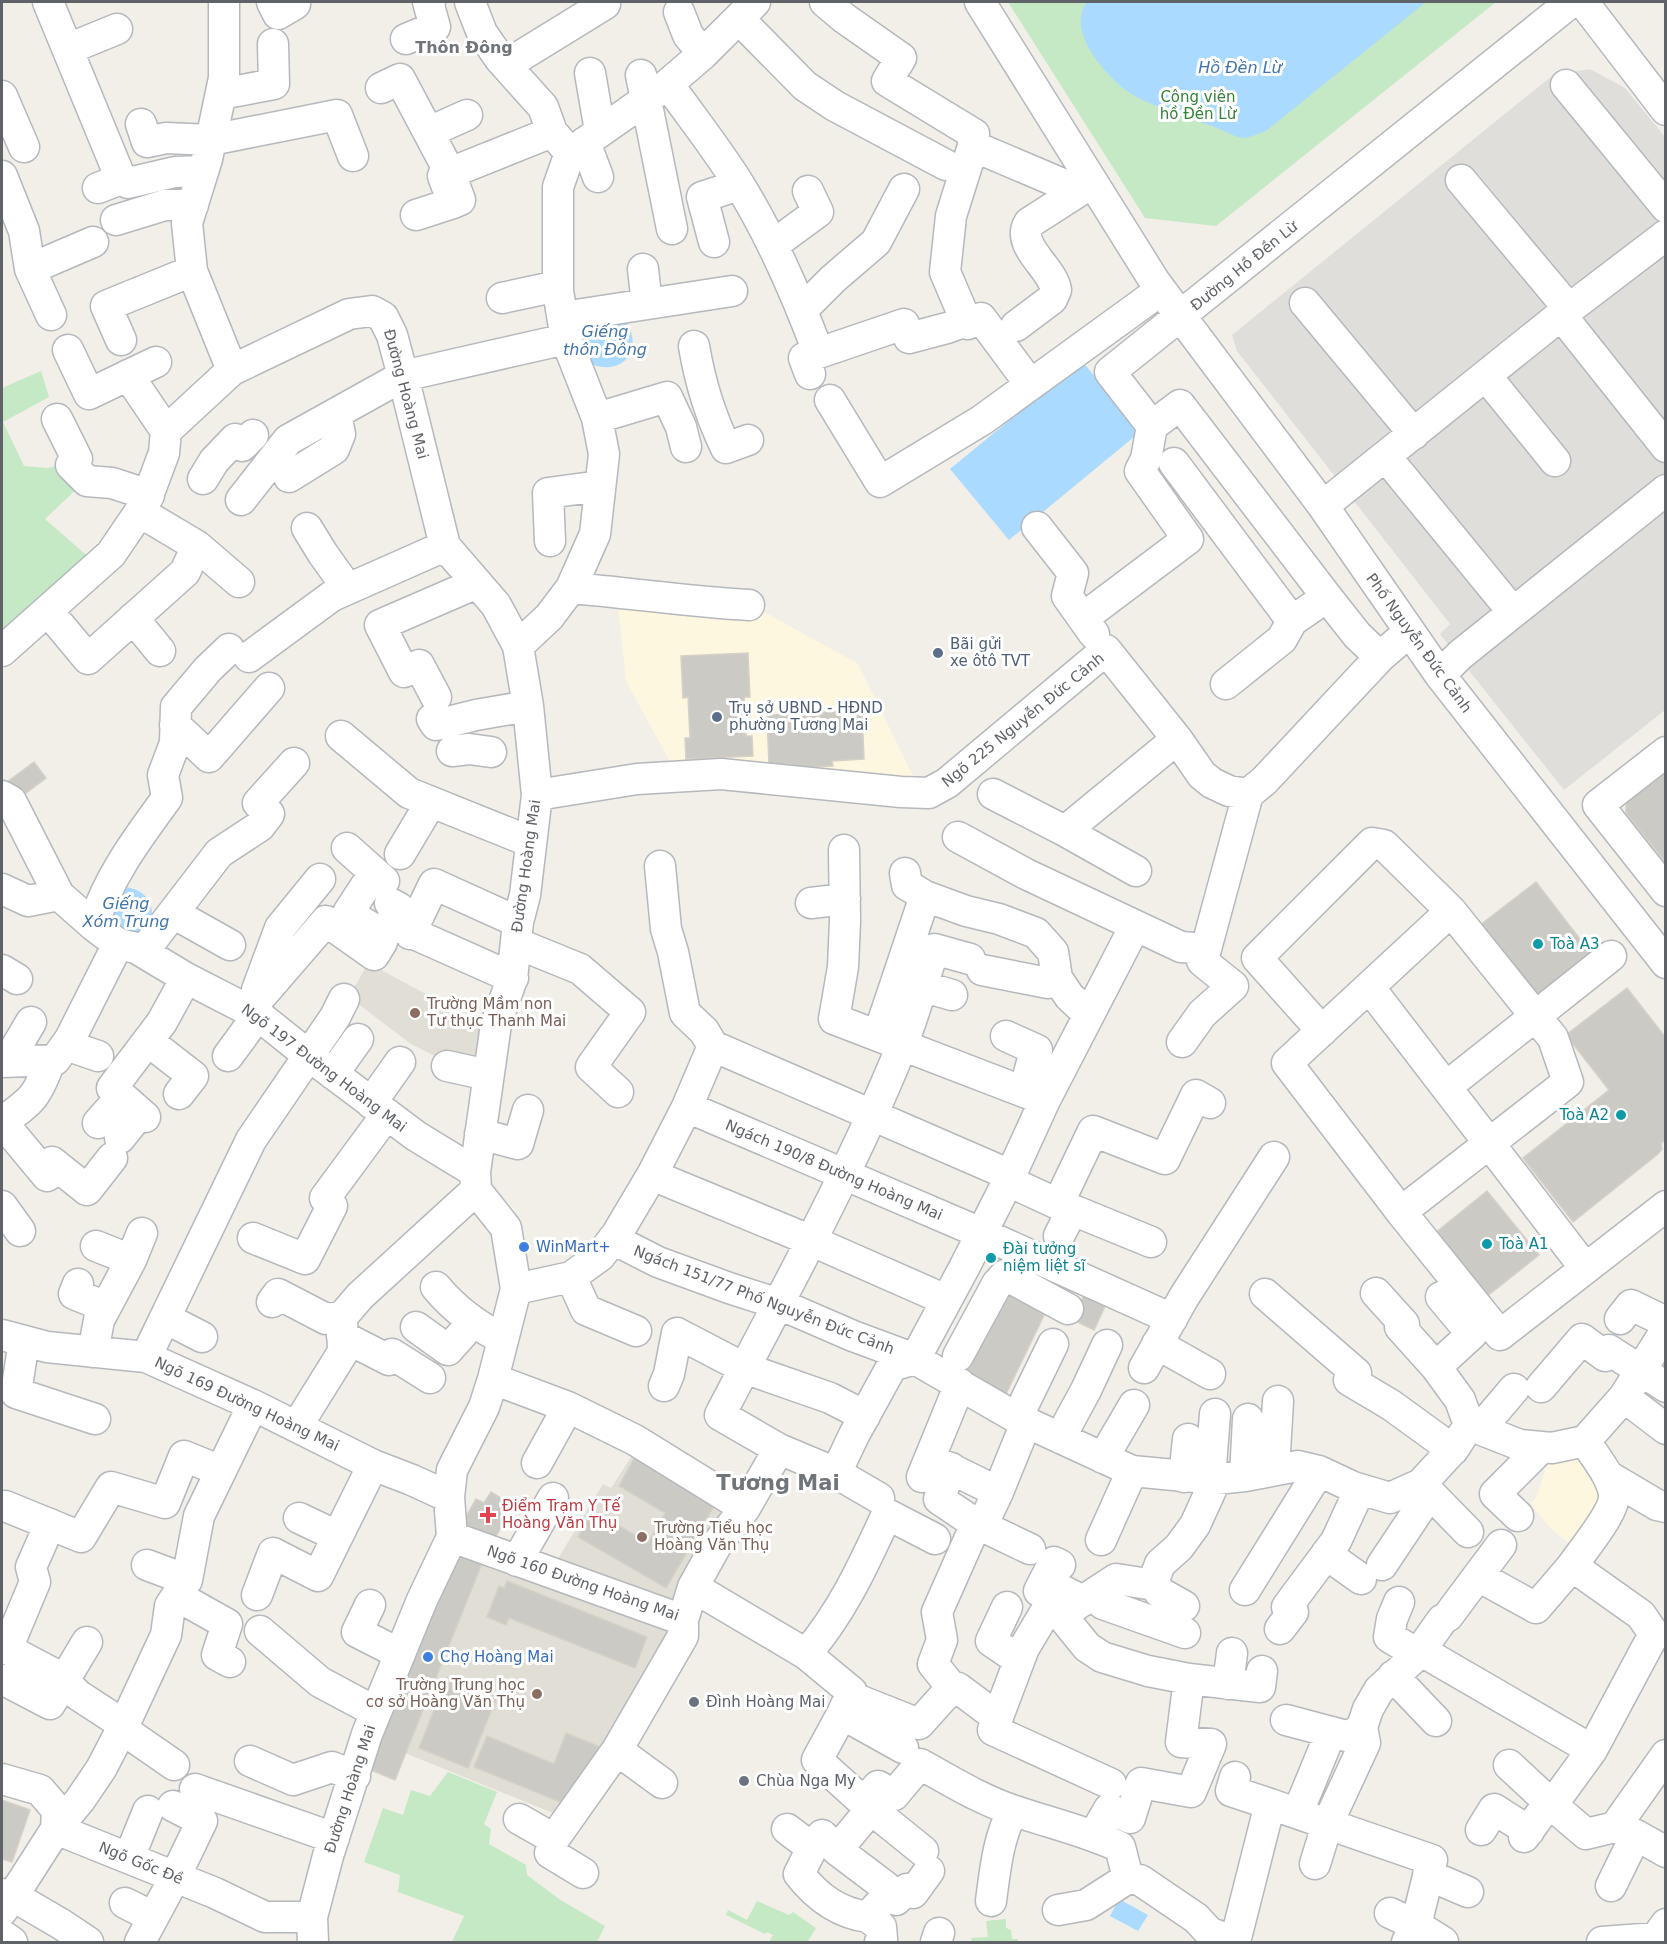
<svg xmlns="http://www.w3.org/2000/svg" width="1667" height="1944" viewBox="0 0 1667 1944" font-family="'DejaVu Sans',sans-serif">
<rect width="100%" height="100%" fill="#f1efe8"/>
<!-- commercial -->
<path fill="#fef7e0" d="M618 603 759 609 858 664 914 778 674 769 626 681Z
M1582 1446 1609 1496 1576 1549 1551 1529 1531 1504 1536 1498 1551 1453Z"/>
<!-- industrial -->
<path fill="#e0deda" d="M1590 69 1625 88 1665 137V710L1564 790 1440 634 1450 624 1237 351 1232 335 1553 75Z"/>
<!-- education -->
<path fill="#e1ded6" d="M368 963 491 1029 482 1072 454 1066 411 1044 349 997Z
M637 1448 731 1507 670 1611 553 1567 603 1484 611 1488Z
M485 1557 668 1626 673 1638 570 1820 405 1753Z"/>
<!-- green -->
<path fill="#c5e8c5" d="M1008 2H1496L1216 226 1145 218Z
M41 371 49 397 3 422 24 466 48 468 70 462 84 482 45 519 93 561 2 635V388Z
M448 1772 497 1792 484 1824 491 1829 489 1844 526 1865 527 1875 559 1899 605 1926 597 1942H452L464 1916 398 1892 400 1875 364 1862 383 1808 403 1815 411 1790 430 1796Z
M757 1901 789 1915 793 1912 816 1928 808 1941 811 1942H769L773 1935 767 1932 765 1934 726 1915 728 1910 747 1920Z
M1006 1919V1928L1011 1930 1012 1939H1018V1942H972L971 1938 988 1937 986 1921Z"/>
<!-- water -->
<path fill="#aadaff" d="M1087 2H1426L1266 131C1259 133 1250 138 1243 138 1235 137 1225 131 1217 128 1191 118 1144 105 1123 88 1102 70 1066 30 1087 2Z
M623 318C647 347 623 379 589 363L578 331 582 323Z
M1082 361 1140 432 1009 540 950 469Z
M123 887C138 887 156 899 151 917 150 923 145 928 141 933L117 936 103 901Z
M1119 1899 1148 1915 1138 1931 1110 1916Z"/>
<!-- building -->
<path fill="#cccac5" stroke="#d6d1c6" stroke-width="1.5" d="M748 653 750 697H744L746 736H752L753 756 686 759 685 738H690L688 697 683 698 681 656Z
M862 710 864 759 832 761 833 766 793 768 792 764 769 765 767 715Z
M34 762 46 778 18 799 6 783Z
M1666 765V863L1626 813V796Z
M1536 882 1597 961 1540 1005 1479 926Z
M1627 988 1666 1038V1140L1661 1143 1662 1149 1658 1154 1573 1222 1523 1158 1609 1090 1566 1035Z
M1487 1191 1539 1255 1486 1297 1435 1233Z
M1005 1288 1047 1309 1006 1394 964 1373Z
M1086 1290 1108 1300 1094 1330 1073 1320Z
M635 1457 716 1503 666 1588 578 1537 593 1510 648 1543 665 1513 619 1486Z
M491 1492 514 1506 492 1543 462 1524 476 1499 484 1503Z
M455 1549 483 1561 395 1780 366 1768Z
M507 1581 647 1637 635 1668 509 1618 506 1625 487 1617 499 1586 504 1588Z
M447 1677 497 1697 468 1768 419 1748Z
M566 1733 600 1747 575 1808 474 1767 487 1736 554 1764Z
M2 1800 30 1810 12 1862 2 1859Z"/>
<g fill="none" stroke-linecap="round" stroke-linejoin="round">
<!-- minor casing -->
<g stroke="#b5b8bc" stroke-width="33">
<path id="minor" d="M48 2 121 179 98 188
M224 2V78L207 159 187 223 192 271 232 370
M272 2 278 14 295 4
M470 2 482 33 500 59 543 107 552 132 564 146
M825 2 844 18 901 58 887 81 974 134 973 146 1079 191 1093 183
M980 2 1155 282 1323 506 1440 675 1666 963
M1583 2 1666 110
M679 12 688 35 703 54
M739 19 805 86 835 106 946 165
M406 39 435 27 428 2H430
M68 49 117 29
M506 65 605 4 604 2
M590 73 600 131
M641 75 672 229
M668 84C691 116 716 148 737 181 771 235 796 293 818 352
M1566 85 1666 207
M381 88 400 79 450 173 552 132
M221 94 274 84 273 44
M2 96 24 147
M141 124 147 142 166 138 211 140 337 115 353 156
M429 132 467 115
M585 142 598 177
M2 176 24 231 30 269 51 315
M1461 180 1569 309
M128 183 175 172 203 171
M416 215 453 203 443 176 450 173 460 200 453 203
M116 220 165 205H193
M714 242 702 197 739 185
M773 245 818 212 808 191
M30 269 93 242
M643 269 647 304
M502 298 558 286
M1305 303 1414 434
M802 310 833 279 876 242 904 189
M1561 315 1666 447
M563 317 732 291
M966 321 945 272 951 216 973 146
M1016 326 1052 299 1056 290C1053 268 1015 246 1029 223L1079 191
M121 340 106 306 192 271
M694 346C700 382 710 415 726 448L748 440
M68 350 89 394 156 362
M810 374 804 358 904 324 909 338 947 328 966 321 968 324 981 318 1030 384
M128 375 166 431
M1486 376 1555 461
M830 400 880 482 982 420 1161 290
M597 418 667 397 681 427 686 447
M57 419 77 459 71 465 87 481 112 483 149 495
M1386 457 1513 612
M1174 463 1292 621 1327 597
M289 477 334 449 340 434 336 415
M203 479 214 461 235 439 242 446 253 435
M241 500 288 440 403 376 566 339
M1323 506 1561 315 1666 235
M140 512 197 546 239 582
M1037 527 1073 573 1067 596 1094 634
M307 528 323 554 348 589
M550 541 548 493 600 486
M571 588C631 593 690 602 749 605
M48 611 88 659 185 572 197 546
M133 618 160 651
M1083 618 1188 539 1140 471 1146 459 1152 426
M518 646 549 617 571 588 595 534 604 454 597 418 566 339 558 291V187L570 153 668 84 703 54 755 2
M2 651 111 554 145 504 164 453 166 431 232 370 349 314 372 311 383 317 392 335 403 376 445 546 496 605 518 646 528 706 537 795 525 895 518 922 512 979 496 1024 475 1172 476 1190 506 1228 516 1289 493 1379 484 1407 452 1470 449 1497 452 1537 422 1600 367 1734 328 1856 312 1917 313 1942
M249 657 332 596 445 546
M1380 657 1357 635 1327 597 1180 405 1152 426 1110 372 1571 2
M1440 675 1460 655 1666 490
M1226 684 1282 639 1292 621
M436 697 419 665 404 672 380 625 477 583
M432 719 436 725 476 715 528 706
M175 725 209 757 269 688
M341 736 409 793 531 842
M452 751 469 749 491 752
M1666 752 1598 805 1666 891
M993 794 1065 831 1136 871
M537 795 637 779 721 774 901 792 929 793 947 783 1106 650 1177 739 1202 775 1212 783 1229 791 1248 794 1264 781 1380 657 1409 632
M2 796 11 801 59 895 93 925 118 944 136 948 186 978 258 1015 308 1055 416 1136 475 1172
M1065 831 1177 739
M958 837 1026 874 1181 947 1206 949 1248 794
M347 848 384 881
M844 850 845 921 843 967 834 1019 1045 1100
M400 854 431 802
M660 866 666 929 673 952 685 1013 704 1031 713 1046
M374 873 348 913 380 933
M905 873 907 885 925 896 966 911 999 919 1036 933 1053 952 1057 978 1069 996 1089 1015
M2 889 28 901 59 895
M811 903 845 899
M1451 911 1287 1063 1401 1212 1500 1335 1666 1206
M173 913 230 945
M392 924 513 978
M93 925C109 876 137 839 167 798L163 775 175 743 176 707 208 669 229 649
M410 934 434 884 518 922
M516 943 580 969 630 1012 591 1067 618 1092
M143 952 219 853 260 826 269 814 258 803 294 763
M2 970 17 979
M982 970 1048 983 1057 978
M921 986 952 995
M1369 987 1585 1268
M257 990 280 928 320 879
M249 1010 326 921 374 955 382 942 383 935 399 908 390 903
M1322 1031 1257 958 1372 843 1384 845 1451 911 1553 1038 1568 1082 1401 1212
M878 1036 925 896
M1006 1036 1037 1050 1032 1062 1024 1092
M148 1041 193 1076 179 1094
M1182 1042 1202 1014 1233 986 1202 961 1206 949
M66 1045 98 1056
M713 1046 1010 1175
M228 1056 258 1015
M8 1061 31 1022
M2 1062 55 1060 70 1039 118 944
M447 1066 488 1075
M333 1074 358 1039
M1446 1087 1611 956
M371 1103 400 1062
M687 1107 981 1233 1172 1319
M145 1117 112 1088 162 1022 186 978
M98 1123 121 1097
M480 1134 518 1144 528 1110
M120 1138 140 1113
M42 1170 52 1162 87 1190 112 1158
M652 1175 812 1241 946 1300
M47 1176 2 1122C33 1100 37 1097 50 1061
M1008 1181 1058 1204 1093 1131 1165 1159 1196 1095 1210 1103
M1058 1204 1151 1242
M2 1206 20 1231
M1059 1236 1072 1210
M253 1238 305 1259 332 1206 325 1198 387 1114
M613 1239 658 1262 729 1288 779 1304 853 1336 915 1359 1017 1418 1132 1471 1216 1479 1245 1476 1298 1466 1319 1471 1353 1487 1390 1498 1421 1484 1455 1447 1469 1425 1520 1445 1552 1448 1585 1441 1624 1397 1666 1330
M96 1246 131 1260
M571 1277 586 1310 636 1331
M78 1284 74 1294 106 1307
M436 1287C455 1310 477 1326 503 1339
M516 1289 571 1277 600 1256 617 1234 652 1175 687 1107 713 1046
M1376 1293 1404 1324 1400 1327 1436 1367 1460 1400 1469 1425
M1265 1294 1356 1373 1349 1380 1391 1405 1453 1450
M272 1302 278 1294 326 1319 342 1317
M165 1318 202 1337
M1620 1319 1631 1305 1666 1322
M416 1327 448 1350 473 1322
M2 1335 47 1347 146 1357 253 1405 373 1465 412 1480 449 1497
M342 1336 389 1360 392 1354 430 1378
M24 1341 16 1393 95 1419
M1157 1344 1210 1374
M93 1352 99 1320 131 1260 142 1233
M958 1356 997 1284 1005 1275 1068 1309
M146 1357 251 1140 335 1017 344 999
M915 1359 892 1366 854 1435 836 1473 779 1449 720 1415C783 1294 849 1175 901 1048 914 1016 923 982 934 949L970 959
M915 1359 964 1268 1008 1181 1045 1100 1135 926
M1436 1367 1472 1334 1441 1297
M1144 1368 1184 1297 1274 1157
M493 1379 568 1407 635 1440 745 1508
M664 1386 669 1374 677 1333 744 1368 830 1398 865 1416
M1541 1387 1582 1339 1605 1356 1609 1350 1666 1387
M1624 1397 1666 1429
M1017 1418 1053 1344
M1026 1423 998 1492 982 1526 1030 1549
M297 1426 343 1352 342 1317 360 1296 476 1190
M1480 1429 1514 1389
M1060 1438 1086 1390 1107 1345
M1103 1458 1134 1405
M933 1460 998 1492
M537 1463 568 1407
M951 1468 939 1499 976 1524
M1274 1469 1278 1401
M836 1473 879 1498
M1245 1476 1248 1419
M1608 1476 1657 1505 1666 1507
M922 1477 960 1384
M1184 1477 1188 1439
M1210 1478 1215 1414
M1421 1484 1468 1532
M5 1506 81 1537 111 1487 165 1503 184 1456 221 1471
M1518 1516 1495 1494 1542 1447
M299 1518 337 1536
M50 1524 31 1567 35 1582 7 1649 60 1677 78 1695 124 1725
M452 1537 683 1620 693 1587 717 1544 745 1508 779 1449
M1101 1540 1132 1471
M1326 1554 1361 1579
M517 1561 553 1498
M147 1565 187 1580
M1382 1565 1430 1493
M1478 1576 1536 1608 1572 1566
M1154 1580 1159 1592 1184 1606
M1044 1581 1083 1601
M693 1587 806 1654 852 1692 842 1714 817 1760 871 1809 923 1851
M1245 1590 1319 1471
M1039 1591 1054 1562 1060 1565
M1096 1592 1101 1595 1103 1604 1185 1633
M257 1595 273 1553 318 1576 373 1465
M177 1596 227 1624 217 1655 230 1662
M1399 1602 1392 1619 1389 1637 1418 1654 1430 1656 1592 1750
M370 1605 357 1632 400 1654
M1007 1607 991 1641 1019 1660
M1061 1615 1116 1579 1148 1584 1154 1580 1160 1564 1179 1547 1195 1525 1216 1479
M1448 1616 1501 1545
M1280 1629 1293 1612 1287 1607 1336 1541 1360 1489
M260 1631 320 1682 376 1712
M806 1654C842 1613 865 1562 887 1514L935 1539
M1393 1676 1436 1721
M4 1680 50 1704 87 1642
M1228 1684 1232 1653
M954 1690 933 1664 942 1640 937 1612 976 1524 982 1526
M851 1697 919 1724 945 1695 958 1688 998 1718
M842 1714 903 1748
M1286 1720 1350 1737 1362 1727
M122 1729 174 1765
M617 1750 662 1783
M250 1761 293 1780 332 1767 355 1776
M1509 1765 1552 1805 1586 1834 1615 1827 1636 1835 1666 1852
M1235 1777 1231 1791 1270 1804
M2 1779 40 1790 57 1810 56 1829
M1111 1784 993 1730 1024 1648 1046 1611 1061 1615 1087 1647 1102 1657 1148 1671 1189 1679 1260 1687 1262 1671
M195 1789 334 1838
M1303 1800 1331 1732
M864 1802 878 1786 894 1795 920 1764C951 1781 981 1800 1015 1811 1050 1823 1086 1831 1120 1847L1128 1878
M519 1819 554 1839 550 1853 583 1873
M1615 1827 1666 1755
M56 1829 80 1800 101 1769 124 1725 166 1635 170 1606 187 1580 199 1516 253 1405
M787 1829 812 1848
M1481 1830 1494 1809 1529 1831
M1094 1835 1109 1809 1130 1818 1141 1783 1191 1792 1211 1744 1181 1742 1189 1679
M1524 1837 1545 1808 1552 1805 1592 1750 1654 1634 1641 1615 1572 1566C1582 1551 1616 1511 1614 1494 1611 1475 1595 1457 1585 1441
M554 1839 617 1750 683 1636V1620
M837 1850 886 1887
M129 1858 148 1811
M1315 1864 1327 1825 1365 1743 1362 1727 1368 1709 1379 1690 1418 1654 1442 1620
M1428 1875 1468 1892
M1611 1886 1636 1835
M2 1894 13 1896 56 1829 215 1893 265 1917H312
M991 1901C995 1871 998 1837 1013 1811
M125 1903 153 1917
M1058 1910 1086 1905 1128 1878 1140 1880 1196 1918 1210 1933 1228 1939 1233 1942
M2 1911 13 1896 61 1924 88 1942
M1390 1913 1416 1925 1443 1942
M868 1917C838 1913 817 1897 799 1874L812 1848 822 1835 837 1850 871 1809
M2 1935 12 1942
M140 1942 175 1877 202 1821 173 1806
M880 1942 882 1939 881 1927 868 1917 888 1894 896 1900 907 1889 913 1893 929 1871
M936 1942 939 1933
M1235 1942 1270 1804 1432 1860 1416 1925 1407 1942
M1602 1942 1656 1938 1666 1924"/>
</g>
<!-- minor -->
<use href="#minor" stroke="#fff" stroke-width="30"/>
</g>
<!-- markers -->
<g fill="#5c6f8a" stroke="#fff" stroke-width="2">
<circle cx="938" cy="653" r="6"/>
<circle cx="717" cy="717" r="6"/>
</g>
<g fill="#0f9aa8" stroke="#fff" stroke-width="2">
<circle cx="1538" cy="944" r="6"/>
<circle cx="1621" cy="1115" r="6"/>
<circle cx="1487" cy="1244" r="6"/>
<circle cx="991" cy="1258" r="6"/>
</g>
<g fill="#8d6e63" stroke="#fff" stroke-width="2">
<circle cx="415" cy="1013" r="6"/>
<circle cx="642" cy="1537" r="6"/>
<circle cx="537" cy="1694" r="6"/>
</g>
<g fill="#3f7fe0" stroke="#fff" stroke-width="2">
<circle cx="524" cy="1247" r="6"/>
<circle cx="428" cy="1657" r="6"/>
</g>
<path fill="#e0444e" stroke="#fff" stroke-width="2" d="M485 1506h6v6h6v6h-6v6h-6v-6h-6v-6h6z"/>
<g fill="#6b7280" stroke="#fff" stroke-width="2">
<circle cx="694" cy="1702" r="6"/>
<circle cx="744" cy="1781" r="6"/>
</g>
<g text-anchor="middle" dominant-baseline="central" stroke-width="6" stroke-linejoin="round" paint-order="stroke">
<!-- park labels -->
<g font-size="15" fill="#348238" stroke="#fff">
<text x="1198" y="97">Công viên<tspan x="1198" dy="17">hồ Đền Lừ</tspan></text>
</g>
<!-- street labels -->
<g font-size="15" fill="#5f6368" stroke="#fff">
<text transform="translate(1244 266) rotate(-39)">Đường Hồ Đền Lừ</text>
<text transform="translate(406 394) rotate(75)">Đường Hoàng Mai</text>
<text transform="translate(1419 643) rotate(54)">Phố Nguyễn Đức Cảnh</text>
<text transform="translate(1023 720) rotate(-39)">Ngõ 225 Nguyễn Đức Cảnh</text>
<text transform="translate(526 866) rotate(-82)">Đường Hoàng Mai</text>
<text transform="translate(324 1068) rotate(37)">Ngõ 197 Đường Hoàng Mai</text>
<text transform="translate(834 1170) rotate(23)">Ngách 190/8 Đường Hoàng Mai</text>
<text transform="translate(764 1300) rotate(21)">Ngách 151/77 Phố Nguyễn Đức Cảnh</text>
<text transform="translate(247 1404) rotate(25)">Ngõ 169 Đường Hoàng Mai</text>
<text transform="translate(583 1583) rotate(19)">Ngõ 160 Đường Hoàng Mai</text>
<text transform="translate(350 1789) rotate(-72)">Đường Hoàng Mai</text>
<text transform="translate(141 1863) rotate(22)">Ngõ Gốc Đề</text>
</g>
<!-- service labels -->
<g font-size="15" fill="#4e5e75" stroke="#fff" text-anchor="start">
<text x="950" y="644">Bãi gửi<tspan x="950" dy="17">xe ôtô TVT</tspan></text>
<text x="729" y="708">Trụ sở UBND - HĐND<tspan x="729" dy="17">phường Tương Mai</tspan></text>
</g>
<!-- culture labels -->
<g font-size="15" fill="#0d838f" stroke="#fff" text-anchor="start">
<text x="1550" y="944">Toà A3</text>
<text x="1609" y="1115" text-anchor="end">Toà A2</text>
<text x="1499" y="1244">Toà A1</text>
<text x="1003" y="1249">Đài tưởng<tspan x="1003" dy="17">niệm liệt sĩ</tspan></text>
</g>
<!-- education labels -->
<g font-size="15" fill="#785e54" stroke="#fff" text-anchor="start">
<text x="427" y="1004">Trường Mầm non<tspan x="427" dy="17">Tư thục Thanh Mai</tspan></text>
<text x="654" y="1528">Trường Tiểu học<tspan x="654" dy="17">Hoàng Văn Thụ</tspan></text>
<text x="525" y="1685" text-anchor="end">Trường Trung học<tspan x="525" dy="17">cơ sở Hoàng Văn Thụ</tspan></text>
</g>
<!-- shop labels -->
<g font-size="15" fill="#366cbe" stroke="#fff" text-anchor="start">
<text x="536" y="1247">WinMart+</text>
<text x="440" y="1657">Chợ Hoàng Mai</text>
</g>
<!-- health labels -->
<g font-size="15" fill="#be3a42" stroke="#fff" text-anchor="start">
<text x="502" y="1506">Điểm Trạm Y Tế<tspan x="502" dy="17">Hoàng Văn Thụ</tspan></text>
</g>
<!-- worship labels -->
<g font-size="15" fill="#5b616d" stroke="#fff" text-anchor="start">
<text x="706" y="1702">Đình Hoàng Mai</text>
<text x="756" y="1781">Chùa Nga My</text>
</g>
<!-- neighbourhood labels -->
<g font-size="16" font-weight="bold" fill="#70757a" stroke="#fff">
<text x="464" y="47">Thôn Đông</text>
</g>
<!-- water labels -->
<g font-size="16" font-style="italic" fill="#4174aa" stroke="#fff">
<text x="1240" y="67">Hồ Đền Lừ</text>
<text x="605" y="331">Giếng<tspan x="605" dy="18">thôn Đông</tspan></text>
<text x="126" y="903">Giếng<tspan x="126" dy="18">Xóm Trung</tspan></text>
</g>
<!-- district labels -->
<g font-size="21" font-weight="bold" fill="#70757a" stroke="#fff">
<text x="778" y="1483">Tương Mai</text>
</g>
</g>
<!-- border -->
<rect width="1667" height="1944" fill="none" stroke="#5f6368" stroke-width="6"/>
</svg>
